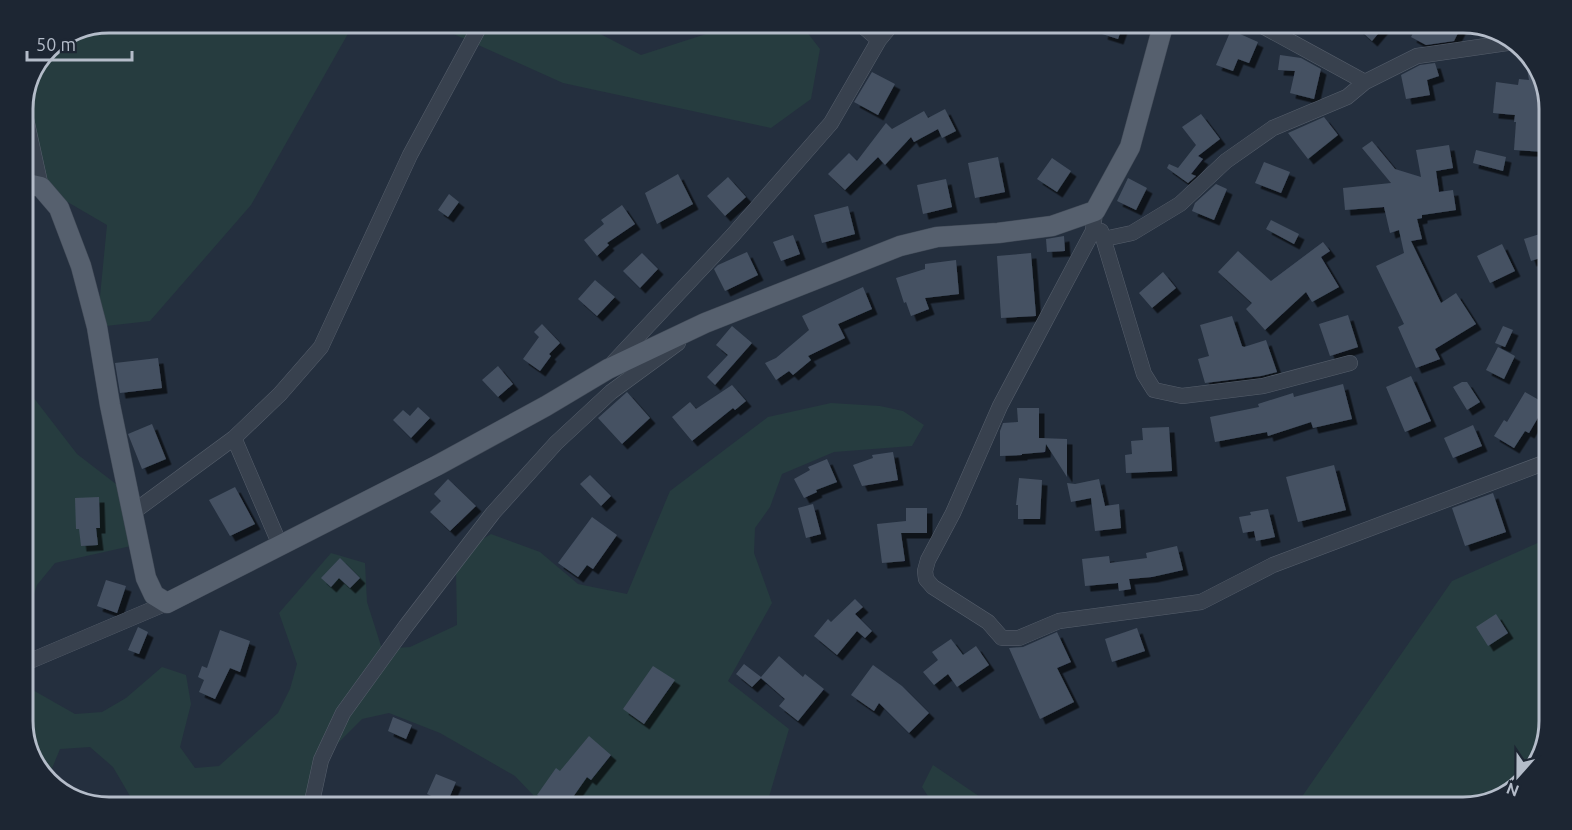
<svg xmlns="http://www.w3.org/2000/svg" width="1572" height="830" viewBox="0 0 1572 830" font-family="Ubuntu,sans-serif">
<defs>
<filter id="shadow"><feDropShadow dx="5.5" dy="5.5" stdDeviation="0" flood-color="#0009"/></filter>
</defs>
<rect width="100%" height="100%" fill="#242f3e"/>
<!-- green -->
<path fill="#263c3f" d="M109 23H354L251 205 150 321 97 327 107 225 23 176V104L48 48Z
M429 23H579L641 55 740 23H800L820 49 811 99 771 128 563 83Z
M23 375 30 393 77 454 138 501 131 546 55 563 37 585 23 628Z
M831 403 880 406 903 411 924 425 912 446 834 452 782 474 770 507 755 528 754 553 772 603 728 681 789 729 766 807H539L534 796 515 776 440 733 389 713 362 719 321 760 315 807H134L130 796 113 767 90 747 60 749 48 778C16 751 23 696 23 658L31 689 75 714 102 712 126 698 162 667 186 675 191 704 180 747 195 768 219 766 278 713 290 689 297 664 279 613 331 553 365 563 367 602 382 649 410 647 457 625 456 571 468 548 491 534 540 552 578 584 627 594 670 491 768 417Z
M1549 538V721L1540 759 1511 793 1463 807H1239L1301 798 1452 581Z
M933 765 995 807H935L922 787Z"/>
<!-- building -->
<path fill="#455162" filter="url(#shadow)" d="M1106 22H1124L1118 39 1102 34Z
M1351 22H1388L1372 41Z
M1419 22H1463V23L1454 41 1426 45 1411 37Z
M1231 30 1258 42 1249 63 1238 59 1233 71 1216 65Z
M1524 52 1535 61 1543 86 1539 128 1547 129 1546 152 1514 150 1516 122H1514L1515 115 1493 113 1496 82 1518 85 1519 79 1529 80Z
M1280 55 1301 58 1321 69 1314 99 1290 93 1295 71 1278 70Z
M1435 63 1439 76 1427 80 1430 95 1406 99 1401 75 1420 65Z
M872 72 895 84 878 115 854 102Z
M945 109 956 131 942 138 938 129 914 142 911 137 885 165 878 157 845 190 828 174 849 153 857 161 886 123 892 129 924 111 928 118Z
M1201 114 1220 139 1198 156 1203 159 1191 174 1196 176 1188 183 1167 168 1169 164 1178 168 1196 145 1182 127Z
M1324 117 1338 135 1308 159 1288 133Z
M1372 141 1395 169 1421 177 1416 150 1449 145 1453 168 1436 171 1439 192 1453 190 1456 210 1422 215V218L1417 219 1422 239 1411 241 1441 303 1456 293 1476 324 1435 349 1440 359 1416 368 1398 327 1404 324 1376 266 1404 253 1399 230 1390 233 1384 207 1345 210 1343 188 1391 183 1362 148Z
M1476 150 1506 157 1503 171 1473 163Z
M998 157 1005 192 975 198 968 163Z
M1052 158 1071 171 1057 192 1037 179Z
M1264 162 1290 172 1281 193 1255 183Z
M678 174 693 204 657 224 645 193Z
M728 177 746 197 725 216 707 196Z
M1128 178 1147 188 1136 210 1117 201Z
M946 179 952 207 923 214 917 185Z
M1216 184 1227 189 1214 220 1192 211 1195 203Z
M449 194 459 202 448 217 438 210Z
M622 205 635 224 607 243 609 245 597 256 584 240 604 224 601 220Z
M848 206 855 234 822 243 814 215Z
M1271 220 1299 234 1294 244 1266 229Z
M1543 233 1549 255 1531 261 1524 239Z
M793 235 800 254 781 261 773 242Z
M1064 236 1065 251 1047 252 1046 239Z
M1323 242 1330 251 1321 257 1339 287 1312 302 1306 292 1265 330 1246 309 1252 303 1218 272 1238 251 1271 281Z
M1502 244 1515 271 1490 283 1477 256Z
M747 252 758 275 725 291 714 269 718 265Z
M642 253 658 269 640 288 623 271Z
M1031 253 1036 316 1001 318 997 256Z
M956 260 959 294 925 298 929 309 911 316 906 302 904 303 896 278 925 269V264Z
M1163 272 1176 288 1152 308 1139 293Z
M595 280 615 297 597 316 578 299Z
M863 287 872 309 838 324 845 338 808 356 811 360 793 375 789 371 776 380 765 363 776 358 809 330 802 316Z
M1348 315 1358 347 1330 356 1319 324Z
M1232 316 1242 346 1244 347 1266 340 1277 372 1261 376 1205 383 1198 359 1209 356 1200 325Z
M542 324 560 343 549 354 551 356 540 371 523 359 539 337 534 332Z
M732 326 752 343 715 385 707 377 728 355 716 345Z
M1503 326 1513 330 1505 347 1495 343Z
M1498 347 1515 356 1504 379 1486 370Z
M158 358 162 388 120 393 115 363Z
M498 366 513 384 498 397 482 380Z
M1411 376 1431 421 1405 432 1386 387Z
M1462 382H1467L1480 402 1467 410 1453 387Z
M1343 384 1352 419 1313 428 1311 422 1268 436 1267 432 1215 442 1210 417 1259 407 1258 404 1293 393 1294 397Z
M732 385 746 401 735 410 733 408 692 441 672 417 690 402 696 409Z
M627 392 650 418 622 444 598 418Z
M1525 392 1546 404 1529 433 1525 431 1514 448 1494 436 1504 420 1507 422Z
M418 407 430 418 411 438 393 420 403 410 410 416Z
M1017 408H1039V438L1067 439V477L1046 444 1045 452 1022 454V455L1000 456V431L1003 423 1018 422Z
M152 424 166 459 142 469 128 434Z
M1473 425 1482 446 1453 458 1444 438Z
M1169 427 1172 471 1126 473 1125 455 1132 454 1131 441 1143 440 1142 428Z
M893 452 898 480 862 486 853 465 873 458 872 455Z
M827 459 837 482 816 490 817 492 804 498 794 479 810 470 808 467Z
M1334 465 1346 510 1298 522 1286 477Z
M590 475 611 496 601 506 580 484Z
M1019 478 1042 480 1040 519H1018V505H1016Z
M448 479 476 506 450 531 430 512 441 501 434 494Z
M1099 479 1105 506 1119 504 1121 528 1095 531 1091 498 1071 502 1067 483 1075 484Z
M235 487 255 524 230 536 209 500Z
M1493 493 1506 532 1465 546 1452 508Z
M99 497 100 528H96L98 545 81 546 79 529H76L75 498Z
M813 504 821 534 806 538 798 508Z
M906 508H927V533H901L905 561 882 563 877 524 906 521Z
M1268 509 1275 537 1256 541 1254 531 1243 533 1239 517 1251 515 1250 512Z
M592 517 617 535 593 569 587 565 578 577 558 563Z
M1177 546 1183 570 1152 577 1129 579 1131 589 1119 591 1118 583 1085 586 1082 559 1109 556 1110 563 1147 558 1146 553Z
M340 558 360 578 350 588 339 578 331 587 321 578Z
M106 580 126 586 117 613 97 606Z
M855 599 863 607 855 614 872 631 865 638 857 631 837 655 814 636 828 619 831 622Z
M1496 614 1508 633 1488 646 1476 627Z
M138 627 148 632 139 654 128 650Z
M1137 628 1145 651 1112 662 1105 639Z
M220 630 250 641 240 672 230 668 215 699 199 692 204 680 198 677 202 666 207 668Z
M1057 632 1071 662 1057 668 1074 702 1040 719 1009 648 1023 647Z
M951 639 963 655 976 646 989 665 957 687 948 674 934 685 923 672 938 660 932 652Z
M779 656 803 677 805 674 824 689 798 721 779 706 785 699 761 678 752 687 736 674 744 664 761 677Z
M873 665 902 686 929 713 909 733 879 703 874 711 851 695Z
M653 666 675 680 644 724 623 709Z
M393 717 412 725 406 739 388 731Z
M589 736 611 755 591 780 587 777 566 807H555L537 795 556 768 560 771Z
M436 774 456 782 447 803 427 794Z"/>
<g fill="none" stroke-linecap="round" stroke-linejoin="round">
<!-- minor casing -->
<g stroke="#565f6c" stroke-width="16">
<path id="minor" d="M858 22 879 40
M1255 22 1365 82
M23 105 41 187
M1095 211 1093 231 1000 406 953 513 928 560 925 571 926 579 933 587 988 622 1002 638H1019L1059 621 1201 602 1273 565 1549 461
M1101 231 1144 374 1154 390 1182 396 1263 386 1350 363
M1104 239 1132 233 1180 204 1226 161 1273 128 1347 97 1365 82 1417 56 1514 42
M612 364 733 235 831 123 879 40 894 22
M234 438 280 545
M132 513 234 438 280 394 321 347 410 155 482 22
M23 664 167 603
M315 807 313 797 321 760 343 713 406 626 493 513 556 443 611 392 678 343"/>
</g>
<!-- major casing -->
<g stroke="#414a57" stroke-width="21">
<path id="major" d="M23 183 41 187 59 208 81 266 97 327 110 405 146 578 154 595 167 603 438 465 546 406 608 369 705 323 900 246 937 237 998 233 1052 226 1095 211 1130 147 1164 22"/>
</g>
<!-- minor -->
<use href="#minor" stroke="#38414e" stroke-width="15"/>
<!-- major -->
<use href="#major" stroke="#56606e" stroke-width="20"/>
</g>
<!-- crop -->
<path d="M0 0H1572V830H0ZM109 33H1463A76 76 0 0 1 1539 109V721A76 76 0 0 1 1463 797H109A76 76 0 0 1 33 721V109A76 76 0 0 1 109 33Z" fill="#1d2633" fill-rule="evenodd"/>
<path fill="none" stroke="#b4bcc9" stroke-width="3" d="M109 33H1463A76 76 0 0 1 1539 109V721A76 76 0 0 1 1463 797H109A76 76 0 0 1 33 721V109A76 76 0 0 1 109 33Z"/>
<!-- north arrow -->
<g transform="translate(1518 776) rotate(201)" stroke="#1d2633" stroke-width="4.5" paint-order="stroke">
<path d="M0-4.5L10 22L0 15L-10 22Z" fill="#b4bcc9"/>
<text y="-9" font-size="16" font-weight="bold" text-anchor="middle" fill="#b4bcc9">N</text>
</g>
<!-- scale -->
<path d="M27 51v9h105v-9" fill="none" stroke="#b4bcc9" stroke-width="3"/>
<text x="36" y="51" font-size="18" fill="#b4bcc9" stroke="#1d2633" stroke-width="4.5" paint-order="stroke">50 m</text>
</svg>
